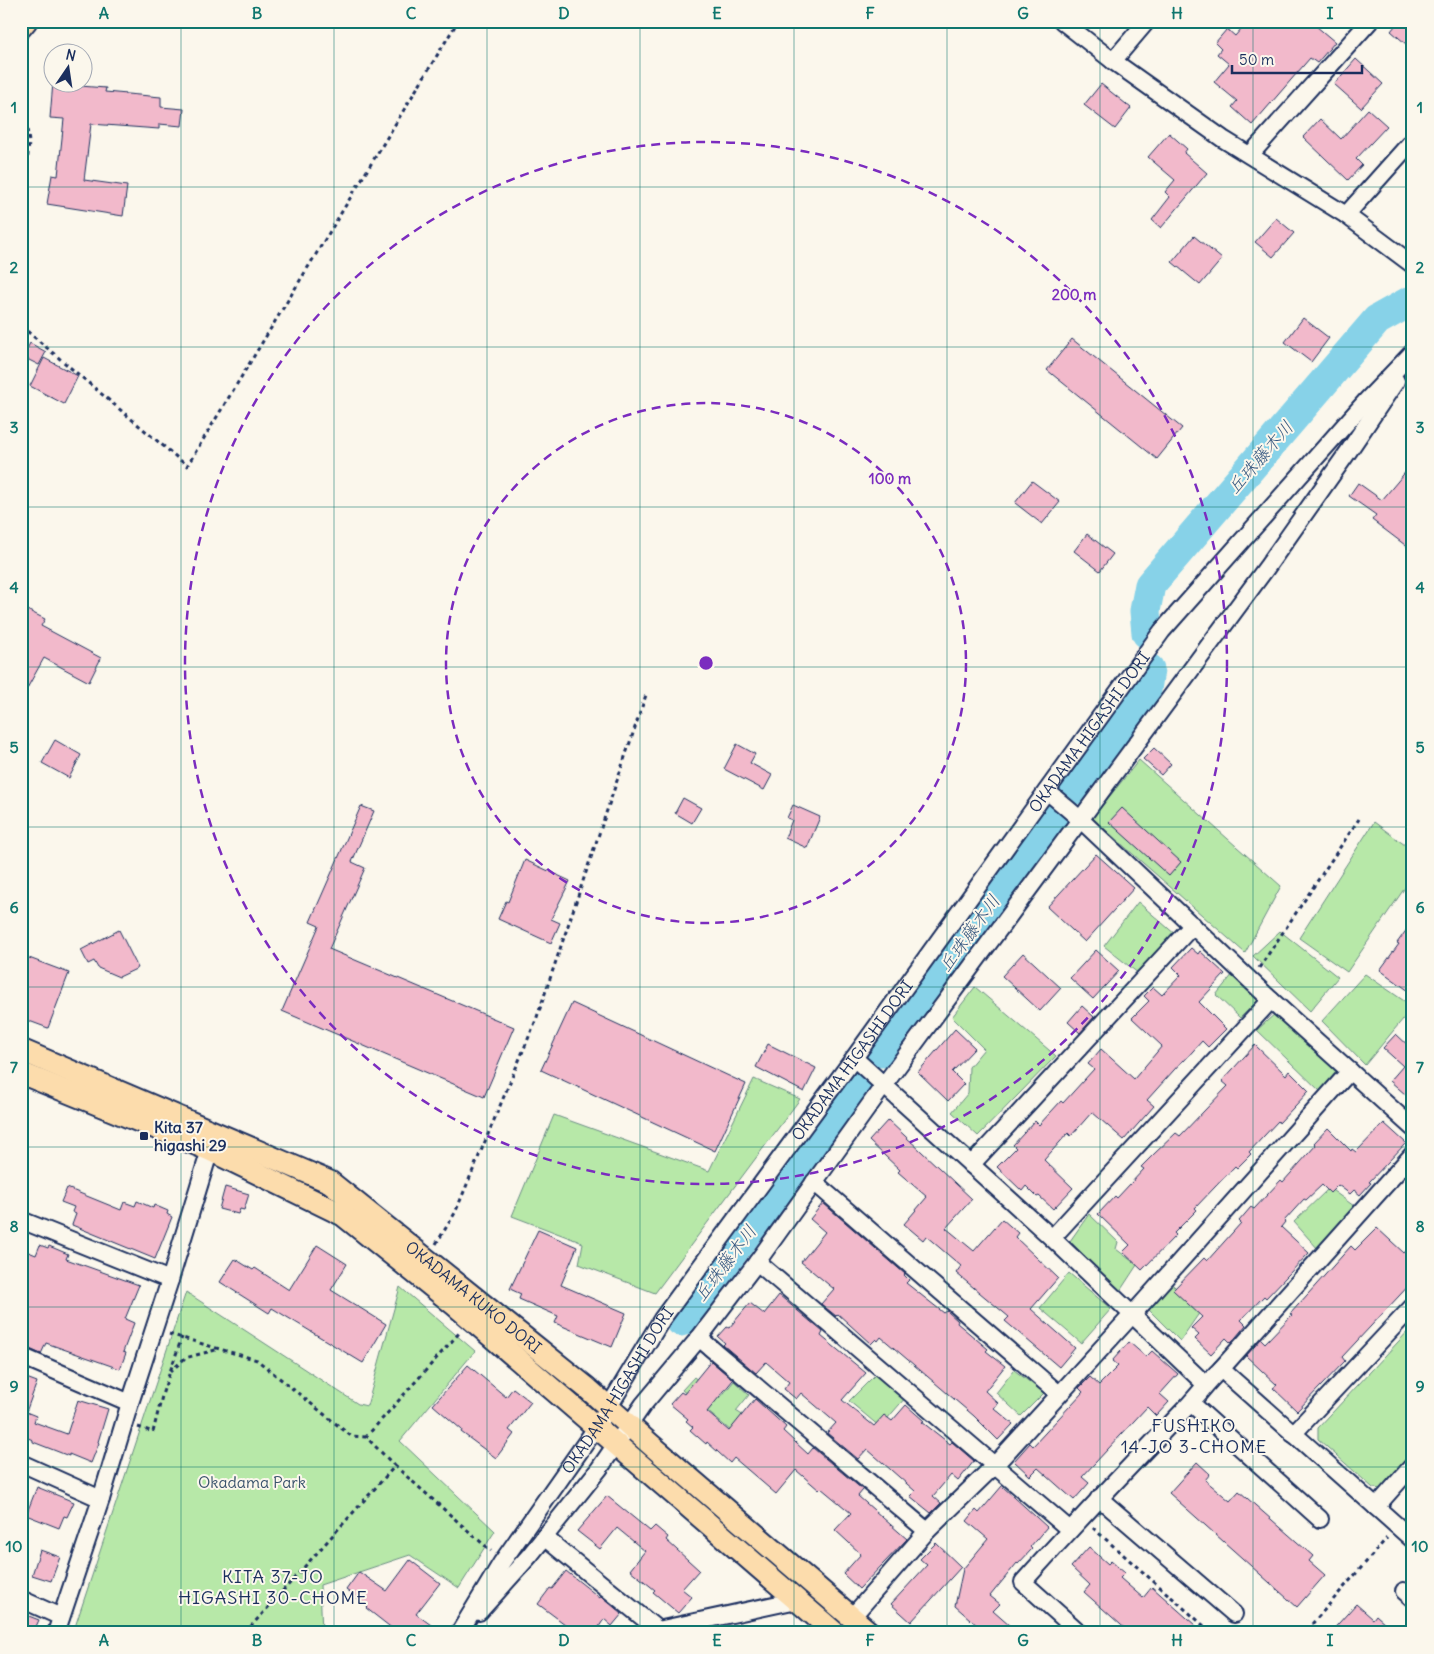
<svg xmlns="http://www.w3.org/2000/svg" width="1434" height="1654" viewBox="0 0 1434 1654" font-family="Delius,'Klee One',sans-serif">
<rect width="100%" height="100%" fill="#fbf7ec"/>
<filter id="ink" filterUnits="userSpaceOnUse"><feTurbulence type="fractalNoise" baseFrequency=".02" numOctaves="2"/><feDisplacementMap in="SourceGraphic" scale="10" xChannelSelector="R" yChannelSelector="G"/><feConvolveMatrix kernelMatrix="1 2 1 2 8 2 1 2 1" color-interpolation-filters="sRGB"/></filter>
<g filter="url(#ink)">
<!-- green -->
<path fill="#b7e8a8" stroke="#698c83" d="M1139 760 1281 886 1245 953 1092 818Z
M1374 822 1413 851V876L1347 972 1299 938Z
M1138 902 1176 935 1139 974 1104 946Z
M1280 931 1338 977 1310 1011 1253 956Z
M1233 974 1261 997 1240 1018 1216 995Z
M1365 974 1413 1007 1365 1065 1322 1021Z
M975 987 1056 1056 978 1136 952 1112 968 1093 969 1067 984 1049 952 1017Z
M1276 1013 1339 1073 1322 1093 1257 1030Z
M754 1079 800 1099 655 1293 579 1264 583 1243 512 1216 554 1115 709 1171Z
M1329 1188 1354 1206 1318 1249 1294 1222Z
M1089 1214 1118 1242 1116 1249 1137 1265 1120 1291 1070 1241Z
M1069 1273 1111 1309 1081 1343 1040 1308Z
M1169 1282 1202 1309 1180 1341 1146 1307Z
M400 1287 475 1351 400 1441 495 1531 459 1588 410 1555 320 1585 322 1633H73L186 1292 358 1404 367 1406Z
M1411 1328 1413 1330V1453L1382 1489 1373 1488 1318 1439V1428Z
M1014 1370 1044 1393 1021 1416 996 1393Z
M875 1375 906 1397 880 1427 849 1401Z
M694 1377 720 1398 734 1381 749 1395 736 1411 744 1416 731 1431 682 1390Z"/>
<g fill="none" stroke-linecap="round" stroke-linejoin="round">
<!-- river -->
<path stroke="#87d2e8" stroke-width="31" d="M1147 633 1145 611 1150 585 1377 320 1409 302
M1075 789 1146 690 1149 669
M882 1052 1057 813
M681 1321 857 1085"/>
</g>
<!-- building -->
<path fill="#f2b9cb" stroke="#1b2f5e" d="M1248 21H1310L1335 42 1317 63 1310 58 1252 125 1232 107 1237 101 1214 82 1229 64 1217 54 1221 49 1215 43 1227 29 1235 36Z
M1399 21H1413V50L1391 31Z
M1356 59 1383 84 1361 108 1334 84Z
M53 82H80V86L106 88 105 92 161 97V107L184 109 182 126 159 124V129L91 124 84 180 127 186 123 216 47 204 52 175 58 176 64 119 50 118Z
M1101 84 1131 108 1115 129 1084 105Z
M1368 109 1387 126 1356 159 1362 165 1348 180 1303 137 1320 119 1341 139Z
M1169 133 1187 149 1184 153 1207 173 1161 228 1152 220 1170 197 1165 192 1175 180 1148 157Z
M1276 218 1294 233 1273 257 1255 242Z
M1194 236 1222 259 1200 285 1172 262Z
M1303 318 1329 338 1311 362 1285 342Z
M1072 339 1182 428 1157 459 1047 370Z
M30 343 46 352 39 365 23 357Z
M44 358 78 376 64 404 30 386Z
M1413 463V551L1372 520 1376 515 1349 496 1358 483 1382 500Z
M1032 481 1060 502 1042 524 1015 503Z
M1087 534 1113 554 1100 571 1074 551Z
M21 607 45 619 41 626 101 658 89 682 44 658 21 699Z
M55 740 81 755 69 778 42 763Z
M737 744 755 754 750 763 772 775 764 790 724 769Z
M1154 748 1171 764 1161 775 1143 759Z
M683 798 701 808 692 823 675 813Z
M793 805 820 817 807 848 785 838 792 820 787 818Z
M361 806 374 811 352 862 365 868 329 949 514 1027 484 1097 282 1011 319 926 310 922Z
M1122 808 1181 862 1169 876 1109 822Z
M1096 854 1134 888 1085 942 1047 907Z
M525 860 570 881 551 919 560 923 551 943 498 919 506 901 508 902Z
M1413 921V994L1380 970 1399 944 1397 943Z
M119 930 138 968 119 977 98 968 94 961 88 964 81 950Z
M1191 948 1198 954 1200 951 1225 974 1199 1002 1226 1029 1208 1047 1202 1041 1184 1061 1183 1060 1147 1100 1154 1106 1124 1140 1092 1112 1071 1136 1068 1133 1044 1160 1073 1188 1053 1209 1039 1196 1037 1197 1026 1186 1022 1191 997 1167 1016 1148 1013 1145 1035 1121 1039 1125 1061 1101 1063 1103 1094 1069 1088 1064 1101 1049 1134 1079 1162 1046 1132 1018 1149 1001 1144 996 1153 987 1162 995 1181 975 1173 967Z
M1096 950 1119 971 1093 999 1070 978Z
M1023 953 1061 988 1040 1011 1002 976Z
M21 955 69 973 48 1028 21 1018Z
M572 1003 746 1084 715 1151 541 1070Z
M1082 1006 1094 1017 1080 1033 1068 1022Z
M955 1029 975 1048 952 1072 964 1084 948 1101 918 1072Z
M1396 1034 1413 1050V1101L1390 1081 1403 1066 1383 1048Z
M768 1044 816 1068 804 1092 756 1067Z
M1255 1045 1286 1075 1289 1071 1309 1091 1279 1123 1278 1121 1249 1152 1251 1154 1237 1168 1235 1166 1195 1208 1197 1210 1174 1233 1176 1235 1142 1270 1123 1252 1130 1245 1098 1214 1115 1196 1117 1198 1144 1169 1141 1167 1154 1154 1176 1133 1180 1136 1228 1086 1222 1081Z
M888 1120 972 1199 946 1228 974 1251 1002 1219 1018 1233 1015 1237 1058 1278 1031 1309 1075 1348 1059 1367 1005 1321 1009 1317 956 1273 961 1266 926 1236 923 1240 904 1224 927 1197 898 1172 900 1170 869 1141Z
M1384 1123 1406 1143 1369 1182 1371 1183 1360 1195 1354 1190 1350 1194 1338 1185 1330 1193 1322 1185 1306 1200 1304 1199 1284 1221 1285 1222 1281 1227 1309 1253 1266 1298 1264 1296 1241 1320 1246 1325 1231 1343 1226 1338 1211 1354 1195 1339 1199 1335 1191 1328 1202 1317 1173 1290 1204 1258 1207 1261 1241 1223 1239 1221 1251 1207 1254 1209 1281 1180 1283 1182 1316 1145 1314 1143 1328 1128 1351 1151 1352 1149 1356 1152Z
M225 1187 249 1194 244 1210 240 1209 238 1214 219 1209Z
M67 1188 121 1210 124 1202 135 1206 137 1201 153 1208 154 1205 168 1211 167 1214 172 1217 155 1259 72 1225 76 1214 72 1212 74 1207 61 1202Z
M823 1203 905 1274 904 1275 909 1280 906 1283 944 1313 947 1311 958 1321 957 1323 988 1349 986 1351 1005 1366 985 1391 998 1403 994 1408 1013 1424 998 1440 974 1416 881 1337 878 1341 876 1339 871 1344 838 1314 836 1316 821 1304 834 1289 801 1262 825 1232 810 1219Z
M1377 1228 1404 1253 1413 1243V1281L1342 1357 1345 1361 1297 1411 1273 1388 1277 1385 1246 1356 1261 1339 1265 1343 1292 1315 1290 1314 1351 1246 1355 1250Z
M538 1230 577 1247 561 1285 626 1313 612 1347 555 1323 558 1316 519 1299 521 1294 510 1289Z
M40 1245 48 1248 49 1246 68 1254 66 1259 139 1285 125 1319 134 1323 123 1352 126 1353 120 1369 46 1343 41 1354 25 1347 28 1340 21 1337V1249L36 1255Z
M317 1245 347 1264 331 1290 386 1324 363 1363 272 1308 269 1313 220 1282 235 1259 253 1270 255 1268 289 1290Z
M779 1295 823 1332 821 1336 866 1373 842 1400 874 1426 884 1415 892 1421 906 1405 924 1421 922 1422 950 1444 952 1442 974 1461 958 1481 951 1475 933 1496 941 1503 931 1513 910 1496 915 1491 867 1449 858 1459 827 1433 836 1423 801 1393 796 1399 784 1389 789 1382 766 1362 756 1373 723 1345 725 1343 718 1337 727 1327 729 1328 750 1303 764 1314Z
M1129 1342 1146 1357 1152 1351 1178 1374 1160 1394 1169 1402 1156 1416 1147 1407 1082 1477 1089 1483 1074 1500 1038 1468 1030 1476 1014 1461 1030 1443 1033 1446 1083 1392 1079 1388 1090 1377 1099 1385 1118 1366 1112 1361Z
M711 1361 733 1380 707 1412 729 1431 755 1399 786 1427 783 1431 808 1454 813 1448 863 1490 858 1496 907 1539 859 1589 843 1574 861 1554 835 1530 851 1513 821 1488 819 1490 796 1470 776 1494 734 1458 730 1463 707 1442 706 1444 690 1430 693 1427 686 1421 688 1419 670 1404 681 1392 684 1394Z
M468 1365 506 1397 513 1388 531 1402 509 1430 514 1434 496 1458 461 1432 462 1430 433 1405Z
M21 1376 37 1382 26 1412 36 1416 34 1422 67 1434 78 1400 108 1409 98 1442 99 1443 91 1463 69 1454V1456L33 1442V1440L28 1438 23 1452H21Z
M1197 1462 1210 1474 1205 1480 1230 1501 1239 1491 1313 1556 1309 1561 1325 1575 1297 1607 1169 1493Z
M1002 1486 1047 1527 1030 1547 1032 1549 1018 1564 1017 1563 990 1596 1000 1604 993 1611 1018 1633H986L955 1606 963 1569 988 1539 967 1521 976 1510 979 1513Z
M37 1487 74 1502 67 1517 64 1516 59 1528 26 1515Z
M607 1496 650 1531 655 1526 668 1537 666 1540 699 1570 682 1589 692 1597 678 1613 653 1592 655 1590 630 1570 645 1551 617 1528 600 1549 577 1531Z
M936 1543 961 1567 911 1622 891 1604 927 1565 920 1559Z
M1089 1547 1108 1564 1111 1561 1125 1573 1120 1578 1143 1598 1152 1587 1204 1633H1130L1084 1592 1090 1585 1071 1567Z
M40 1550 60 1557 51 1581 32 1575Z
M410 1560 440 1583 416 1614 431 1625 424 1633H398L366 1608 368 1606 346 1590 359 1572 387 1591Z
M566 1571 600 1598 601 1596 622 1614 612 1626 604 1619 595 1633H577L538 1604 550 1588 552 1589Z
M1356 1604 1373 1619 1376 1615 1396 1633H1330Z
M21 1613 39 1620 33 1633H21Z"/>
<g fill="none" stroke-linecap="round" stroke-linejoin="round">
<!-- minor casing -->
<g stroke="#1b2f5e" stroke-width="20">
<g id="minor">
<path d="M1062 21 1113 61 1223 139 1346 215 1413 265"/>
<path d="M1113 61 1147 21"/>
<path d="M1250 155 1370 21"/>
<path d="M1346 215 1413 140"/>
<path d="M1047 791 1081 820 1271 1000 1413 1128"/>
<path d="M854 1058 1052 1238 1205 1384"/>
<path d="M971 1165 1193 925"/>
<path d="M814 1182 1059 1394"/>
<path d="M21 1220 170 1280"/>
<path d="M1052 1238 1271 1000"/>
<path d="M757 1262 1070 1530"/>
<path d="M699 1338 927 1531"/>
<path d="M21 1356 130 1403"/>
<path d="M1221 1369 1413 1540"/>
<path d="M1191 1403 1320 1519"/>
<path d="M1293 1434 1413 1306"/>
<path d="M21 1463 101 1499"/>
<path d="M1099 1498 1234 1614"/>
<path d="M1376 1507 1413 1465"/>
<path d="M544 1537 658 1630V1633"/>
<path d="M1404 1591 1413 1599"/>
<path d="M21 1599 61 1617"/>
<path d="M479 1612 530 1555 599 1469 643 1405 699 1338 757 1262 884 1085 1267 567 1348 452 1396 381"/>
<path d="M852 1617 927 1531 994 1466 1132 1315 1350 1071"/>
<path d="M56 1633 101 1499 130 1403 170 1280 213 1140"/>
<path id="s1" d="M459 1633 502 1562 596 1428 662 1319 854 1058 1162 631 1367 400 1413 352"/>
<path d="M644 1633 797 1600"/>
<path d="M1080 1633 1023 1582C1075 1524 1128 1468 1182 1412 1196 1398 1207 1382 1221 1369L1413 1154"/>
</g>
</g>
<!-- major casing -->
<g stroke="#1b2f5e" stroke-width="25">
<g id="major">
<path d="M21 27 26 21"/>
<path id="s2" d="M21 1050 330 1182 587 1388 650 1444 870 1633"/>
<path d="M21 1073 210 1150 343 1215 455 1305 835 1633"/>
</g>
</g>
<!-- path -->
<path stroke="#1b2f5e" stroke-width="3" stroke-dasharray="4 4" stroke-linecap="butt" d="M21 107 24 109 29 142 21 236
M21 326 187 466 458 21
M1259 968 1359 819
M436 1244 455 1213 536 1020 647 692
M169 1334 257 1360 351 1436 366 1437
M170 1372 185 1358 219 1349
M138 1427 153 1432 163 1392 182 1337
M395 1466 366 1437 460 1332
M1093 1528 1212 1633
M1312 1624 1387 1538
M75 1629 86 1633
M245 1633 395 1466 491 1551"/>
<!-- minor -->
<use href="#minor" stroke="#fbf7ec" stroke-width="16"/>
<!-- major -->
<use href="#major" stroke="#fcdcac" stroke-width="21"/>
</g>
</g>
<!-- grid -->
<path fill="none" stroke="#0f766e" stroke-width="1" stroke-opacity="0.55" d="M181 21V1633M334 21V1633M487 21V1633M640 21V1633M794 21V1633M947 21V1633M1100 21V1633M1253 21V1633M21 187H1413M21 347H1413M21 507H1413M21 667H1413M21 827H1413M21 987H1413M21 1147H1413M21 1307H1413M21 1467H1413"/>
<!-- distance rings -->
<g fill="none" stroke="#7b2cbf" stroke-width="2.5" stroke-dasharray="9 6">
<circle cx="706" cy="663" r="260"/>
<circle cx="706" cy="663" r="521"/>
</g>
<!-- markers -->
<rect fill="#1b2f5e" stroke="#fbf7ec" stroke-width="2" x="139" y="1131" width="10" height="10" rx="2.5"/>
<g text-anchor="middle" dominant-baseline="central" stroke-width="4" stroke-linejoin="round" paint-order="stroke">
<!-- street labels -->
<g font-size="16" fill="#1b2f5e" stroke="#fbf7ec">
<text stroke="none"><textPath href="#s1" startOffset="1100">OKADAMA HIGASHI DORI</textPath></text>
<text stroke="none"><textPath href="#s1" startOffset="695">OKADAMA HIGASHI DORI</textPath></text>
<text stroke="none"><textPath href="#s2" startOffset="520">OKADAMA KUKO DORI</textPath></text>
<text stroke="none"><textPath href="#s1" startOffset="290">OKADAMA HIGASHI DORI</textPath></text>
</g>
<!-- poi labels -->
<g font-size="16" font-weight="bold" fill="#1b2f5e" stroke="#fbf7ec" text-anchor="start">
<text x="154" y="1127">Kita 37<tspan x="154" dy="18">higashi 29</tspan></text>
</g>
<!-- park labels -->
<g font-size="16" fill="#3a546d" stroke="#fbf7ec">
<text x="252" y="1482">Okadama Park</text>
</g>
<!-- water labels -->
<g font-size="18" font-style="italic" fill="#365880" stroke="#fbf7ec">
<text transform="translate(1260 457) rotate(-49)">丘珠藤木川</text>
<text transform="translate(969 933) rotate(-54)">丘珠藤木川</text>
<text transform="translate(725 1263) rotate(-53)">丘珠藤木川</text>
</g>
<!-- neighbourhood labels -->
<g font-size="18" letter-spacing="1" fill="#1b2f5e" stroke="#fbf7ec">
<text x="1194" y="1425">FUSHIKO<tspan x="1194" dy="21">14-JO 3-CHOME</tspan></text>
<text x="273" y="1576">KITA 37-JO<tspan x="273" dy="21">HIGASHI 30-CHOME</tspan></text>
</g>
</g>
<circle cx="706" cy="663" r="8" fill="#7b2cbf" stroke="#fbf7ec" stroke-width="2.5"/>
<g font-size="15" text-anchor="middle" font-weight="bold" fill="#7b2cbf" stroke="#fbf7ec" stroke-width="4" stroke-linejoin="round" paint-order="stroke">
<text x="1074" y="300">200 m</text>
<text x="890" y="484">100 m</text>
</g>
<!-- margin -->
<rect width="1434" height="1654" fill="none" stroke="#fbf7ec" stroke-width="55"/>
<!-- north arrow -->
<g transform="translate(68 68) rotate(13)"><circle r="24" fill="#fbf7ec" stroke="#a1a7b3"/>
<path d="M0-4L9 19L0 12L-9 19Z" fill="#1b2f5e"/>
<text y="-8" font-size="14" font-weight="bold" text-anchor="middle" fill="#1b2f5e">N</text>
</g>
<!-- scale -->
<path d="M1232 65v8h130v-8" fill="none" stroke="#1b2f5e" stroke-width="2.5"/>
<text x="1239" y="65" font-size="15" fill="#1b2f5e" stroke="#fbf7ec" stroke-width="4" paint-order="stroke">50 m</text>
<rect x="28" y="28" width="1378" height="1598" fill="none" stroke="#0f766e" stroke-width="2"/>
<g font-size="16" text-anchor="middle" font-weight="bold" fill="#0f766e">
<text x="104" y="19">A</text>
<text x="257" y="19">B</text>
<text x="411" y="19">C</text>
<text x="564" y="19">D</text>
<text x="717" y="19">E</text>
<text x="870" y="19">F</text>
<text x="1023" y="19">G</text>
<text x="1177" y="19">H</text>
<text x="1330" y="19">I</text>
<text x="14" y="113">1</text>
<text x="1420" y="113">1</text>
<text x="14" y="273">2</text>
<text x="1420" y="273">2</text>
<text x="14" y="433">3</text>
<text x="1420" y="433">3</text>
<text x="14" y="593">4</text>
<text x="1420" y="593">4</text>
<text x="14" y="753">5</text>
<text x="1420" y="753">5</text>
<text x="14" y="913">6</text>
<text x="1420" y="913">6</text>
<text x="14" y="1073">7</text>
<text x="1420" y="1073">7</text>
<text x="14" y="1232">8</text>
<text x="1420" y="1232">8</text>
<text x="14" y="1392">9</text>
<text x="1420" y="1392">9</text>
<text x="14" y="1552">10</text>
<text x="1420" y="1552">10</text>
<text x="104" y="1646">A</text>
<text x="257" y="1646">B</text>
<text x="411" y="1646">C</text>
<text x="564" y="1646">D</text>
<text x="717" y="1646">E</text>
<text x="870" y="1646">F</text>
<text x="1023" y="1646">G</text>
<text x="1177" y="1646">H</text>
<text x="1330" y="1646">I</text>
</g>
</svg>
